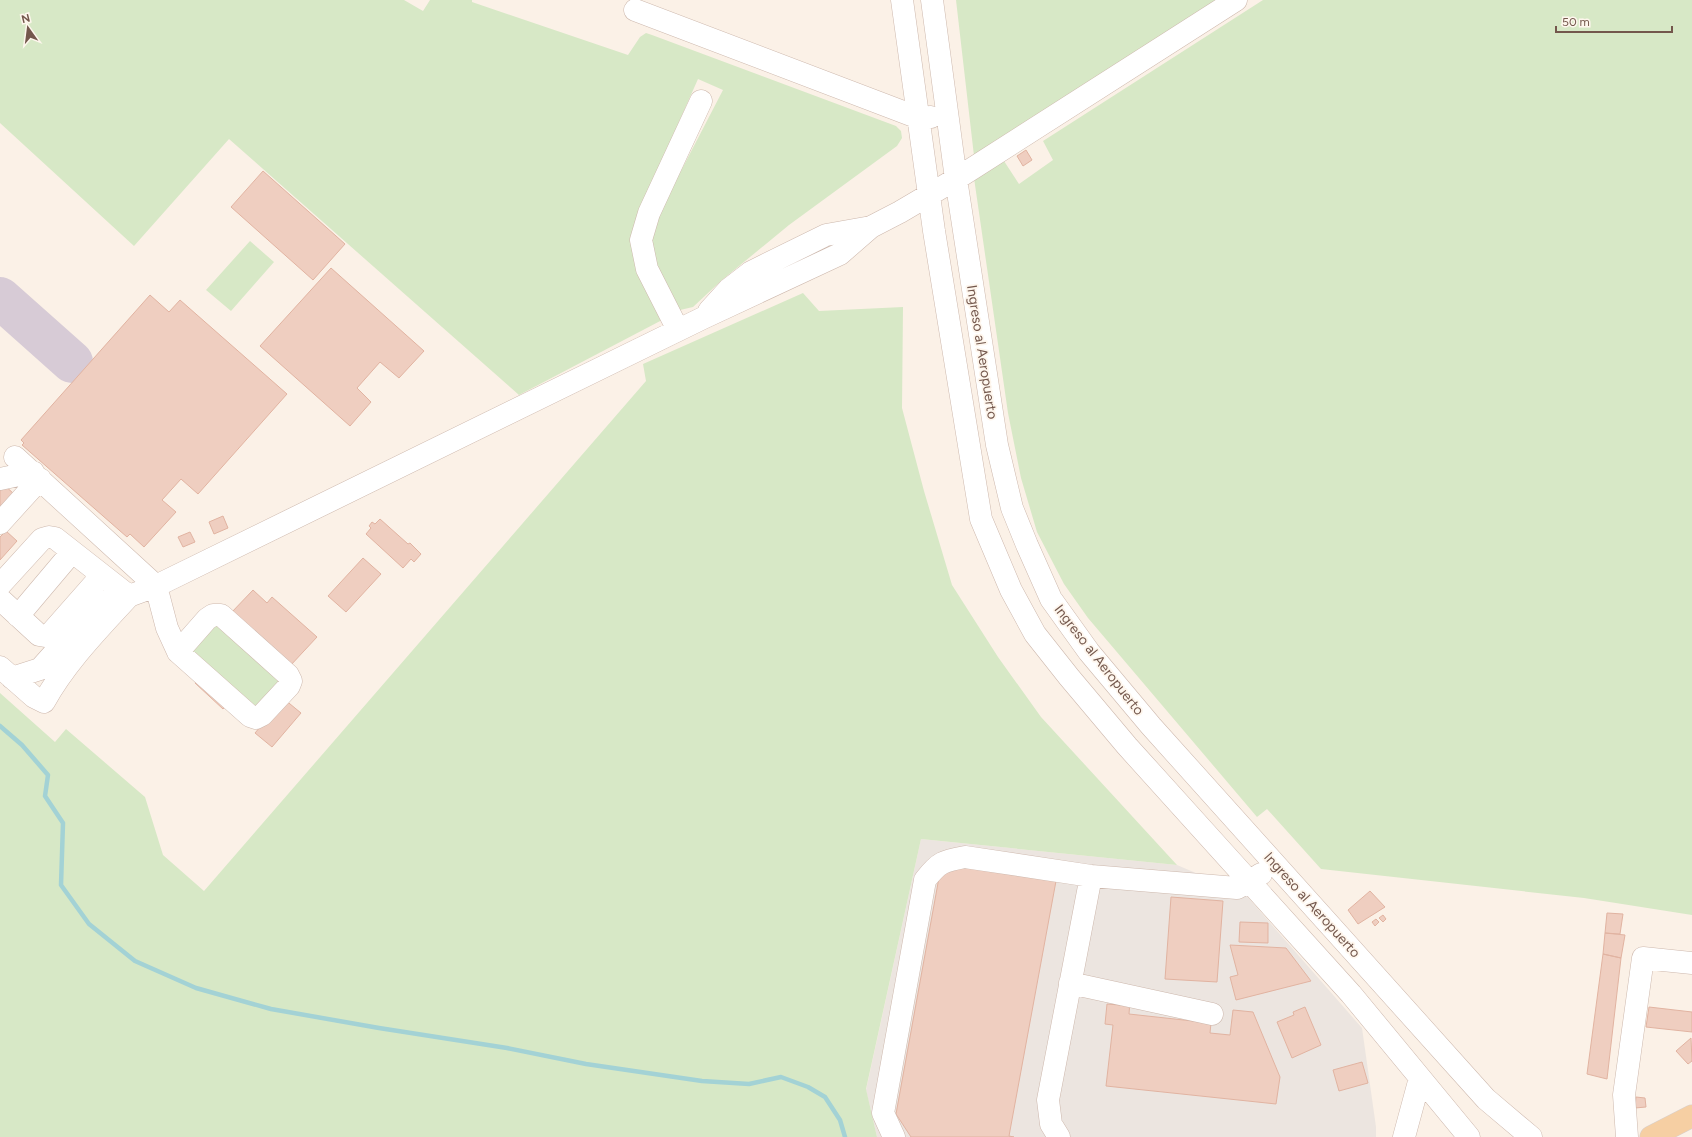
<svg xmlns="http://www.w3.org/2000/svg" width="1692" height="1137" viewBox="0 0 1692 1137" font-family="Figtree,sans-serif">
<rect width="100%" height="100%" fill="#fbf1e7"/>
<!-- industrial -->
<path fill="#ece5e0" d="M921 839 1177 865 1245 894 1362 1028 1376 1127V1137H877L866 1090Z"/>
<!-- green -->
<path fill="#d7e8c6" d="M0 0H404L423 11 430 0H472V2L628 55 640 37 646 33 652 35 896 126 901 131 902 138 897 146 789 225 722 280 693 307 680 310 654 262 651 240 657 217 723 90 698 79 635 221 633 253 664 319 519 395 229 139 134 246 0 123Z
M956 0H1220L974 156Z
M1263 0H1692V915L1584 898 1321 869 1267 809 1257 817 1088 618 1064 584 1037 532 1021 478 1008 413 974 178 1004 161 1019 184 1053 160 1043 141Z
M250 241 274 262 231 311 206 290Z
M803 293 819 311 903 307 902 408 924 491 952 585 998 657 1041 717 1177 865 921 839 866 1089 877 1137H0V693L55 742 66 729 145 797 163 855 204 891 646 381 643 364Z
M216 620 287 682 259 713 188 651Z"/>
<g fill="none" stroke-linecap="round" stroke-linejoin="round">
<!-- stream -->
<path stroke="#a3d2d5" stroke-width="4.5" d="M0 726 22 745 48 775 45 796 63 823 61 885 89 924 135 961 196 988 271 1009 379 1028 507 1048 586 1064 702 1081 749 1084 781 1077 808 1087 825 1097 840 1120 845 1137"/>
<!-- taxiway -->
<path stroke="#d7cbd6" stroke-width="42" d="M0 298 72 362"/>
</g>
<!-- building -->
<path fill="#efcec0" stroke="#e1b3a1" d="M1026 150 1032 160 1023 166 1017 156Z
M263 171 345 244 313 280 231 207Z
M331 268 424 351 399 378 380 362 357 388 371 402 350 426 260 346Z
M150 295 169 312 180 300 287 394 198 494 181 479 162 500 176 512 144 547 130 534 127 537 22 445 24 443 21 440Z
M2 483 14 494 0 509V486Z
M223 516 228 528 214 534 209 522Z
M380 519 408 544 410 543 421 554 414 562 411 559 403 568 366 534 371 528 369 526 372 522 375 524Z
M6 531 17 541 0 560V537Z
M190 532 195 542 183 547 178 537Z
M363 558 381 574 346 612 328 596Z
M253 590 267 603 272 597 317 637 290 666 231 613Z
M200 677 228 703 223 709 195 683Z
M284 699 301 713 272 747 255 733Z
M955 863 1056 881 1009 1136 1014 1137H911L896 1114 940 872Z
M1370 891 1385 907 1358 924 1348 910Z
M1171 897 1223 901 1217 982 1165 979Z
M1607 913 1623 914 1620 934 1605 933Z
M1383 915 1386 919 1383 922 1379 918Z
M1376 919 1379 922 1375 926 1372 922Z
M1240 922 1268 923V943L1239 942Z
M1605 933 1625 935 1621 958 1603 954Z
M1230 945 1286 948 1311 981 1236 1000 1230 977 1238 975Z
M1603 954 1621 958 1607 1079 1587 1074Z
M1120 999 1130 1001 1129 1014 1211 1023 1210 1033 1230 1035 1233 1010 1253 1012 1280 1077 1276 1104 1106 1086 1113 1025 1105 1024 1107 1004 1120 1005Z
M1305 1007 1321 1045 1292 1058 1277 1022 1294 1015 1293 1012Z
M1649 1007 1692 1012V1032L1646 1027Z
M1691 1038 1692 1061 1688 1064 1676 1051Z
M1362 1062 1368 1083 1339 1091 1333 1070Z
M1636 1097 1645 1098 1646 1107 1635 1108Z"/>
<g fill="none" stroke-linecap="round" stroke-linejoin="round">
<!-- minor casing -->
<g stroke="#cdb8ad" stroke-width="23">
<path id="minor" d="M902 0 934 231 981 519 1011 590 1035 634 1069 677 1127 746 1351 994 1469 1137
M932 0 956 179 997 445 1012 508 1027 545 1051 599 1089 652 1151 726 1486 1099 1531 1137
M635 10 919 118 931 117
M709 311 729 289 751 272 826 235 871 227
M678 330 647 269 641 240 649 213 701 101
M15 457 156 586 167 628 178 652 250 716 256 718 262 715 289 686 291 681 288 675 221 615H213L207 619 178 652
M0 479 33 472
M0 523 40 479
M0 585 42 539 49 537 55 538 129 596C99 629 66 662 44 702L34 697 0 667
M0 599 39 635 45 636 50 634 102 575
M18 616 72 552
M12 678 40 669 99 603 129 596 156 586 703 318 840 254 871 227 900 212 956 179 1236 0
M1070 983 1212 1014
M894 1137 883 1113 925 880C939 862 943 861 965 857L1091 876 1237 888 1250 881 1261 874
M1059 1137 1051 1124 1048 1100 1091 876
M1404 1137 1420 1078
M1627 1137 1624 1095 1643 958 1692 963"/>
</g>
<!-- major casing -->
<g stroke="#d8d0cd" stroke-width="23">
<path id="major" d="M1651 1137 1692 1116"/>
</g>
<!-- minor -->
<use href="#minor" stroke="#fff" stroke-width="22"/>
<!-- major -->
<use href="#major" stroke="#f6cfa3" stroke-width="22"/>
</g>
<g text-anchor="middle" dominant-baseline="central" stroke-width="3.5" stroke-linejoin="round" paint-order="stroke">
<!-- street labels -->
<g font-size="14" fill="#73574c" stroke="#fef6ed">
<text transform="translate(982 352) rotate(81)">Ingreso al Aeropuerto</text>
<text transform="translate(1099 660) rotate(52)">Ingreso al Aeropuerto</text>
<text transform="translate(1312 905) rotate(48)">Ingreso al Aeropuerto</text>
</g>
</g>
<!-- north arrow -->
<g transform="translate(28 28) rotate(346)" stroke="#fef6ed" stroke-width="3" paint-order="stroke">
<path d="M0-3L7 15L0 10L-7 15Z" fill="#73574c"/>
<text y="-6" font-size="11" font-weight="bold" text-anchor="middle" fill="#73574c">N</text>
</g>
<!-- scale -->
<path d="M1556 26v6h116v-6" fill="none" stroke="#73574c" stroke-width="2"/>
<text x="1562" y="26" font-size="12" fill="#73574c" stroke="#fef6ed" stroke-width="3" paint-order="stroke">50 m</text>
</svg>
